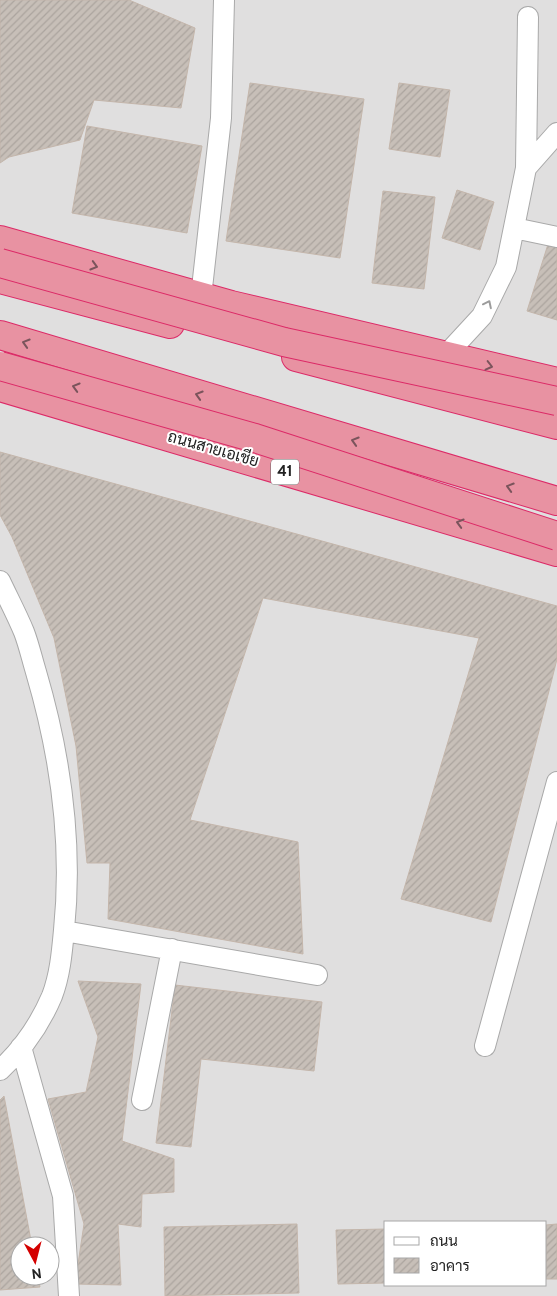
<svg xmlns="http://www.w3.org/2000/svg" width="557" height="1296" viewBox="0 0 557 1296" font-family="Overpass,Sarabun,sans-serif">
<defs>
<pattern id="building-hatch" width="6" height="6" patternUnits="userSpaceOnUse" patternTransform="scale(1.25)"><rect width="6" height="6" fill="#c7bfb8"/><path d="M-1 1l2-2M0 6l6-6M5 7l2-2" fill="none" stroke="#aba49e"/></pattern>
</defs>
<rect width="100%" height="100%" fill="#f2efe9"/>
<!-- residential -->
<path fill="#e0dfdf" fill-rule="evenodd" d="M0 0H557V1296H0ZM386 1222H546V1285H386ZM20 1246H50V1276H20Z"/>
<!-- building -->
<path fill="url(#building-hatch)" stroke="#c4b6ab" d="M0 0H129L195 28 181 108 94 100 80 140 9 157 0 163Z
M250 83 364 99 340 258 226 241Z
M399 83 450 90 440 157 389 149Z
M87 126 202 146 187 233 72 213Z
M457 190 494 202 480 250 442 238Z
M383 191 435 197 424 289 372 283Z
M549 241 557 243V320L527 311Z
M0 452 557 606V659L491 922 401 899 479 638 263 598 190 820 298 842 303 954 108 919 110 863H87L76 746 54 638 12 537 0 515Z
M78 981 141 984 122 1141 174 1159V1192L142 1194 141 1227 118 1224 121 1285 75 1284 84 1224 48 1099 86 1092 98 1037Z
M175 985 322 1002 314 1071 201 1059 191 1147 156 1143Z
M4 1096 32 1246H20V1276H38L40 1287 0 1290V1100Z
M297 1224 299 1293 165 1296 164 1227Z
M557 1224V1279H546V1225Z
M386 1229V1283L338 1284 336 1230Z"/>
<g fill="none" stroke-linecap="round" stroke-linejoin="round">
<!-- minor casing -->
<g stroke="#a9a9a9" stroke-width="22">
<path id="minor" d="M526 168 528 17
M514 228 557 237
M201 297 221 118 224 0
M446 355 482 316 506 267 526 168 557 133
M0 581C8 598 17 615 24 632 29 645 32 659 36 672 61 757 73 842 64 930 62 952 60 975 52 996 40 1024 22 1050 0 1070
M64 931 317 975
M485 1046 557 782
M21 1047 63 1196 69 1296
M142 1100 172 949"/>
</g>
<!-- highway casing -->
<g stroke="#dc2a67" stroke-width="30">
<path id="highway" d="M0 240 231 305 557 382
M0 279 170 324
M0 335 557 501
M296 357 557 425
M0 387 557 552"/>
</g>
<!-- minor -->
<use href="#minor" stroke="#fff" stroke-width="20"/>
<!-- highway -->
<use href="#highway" stroke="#e892a2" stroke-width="28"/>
<!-- highway-bridge casing -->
<g stroke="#dc2a67" stroke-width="30" stroke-linecap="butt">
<path id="highway-bridge" d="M0 263 284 342 557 401
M0 366 255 438 557 536"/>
</g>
<!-- highway-bridge -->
<use href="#highway-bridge" stroke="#e892a2" stroke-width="28"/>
</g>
<!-- one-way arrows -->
<defs><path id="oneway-chevron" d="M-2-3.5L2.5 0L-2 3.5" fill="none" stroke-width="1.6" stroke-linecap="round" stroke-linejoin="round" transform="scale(1.25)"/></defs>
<g stroke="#7b545c">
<use href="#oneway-chevron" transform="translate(94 266) rotate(16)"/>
<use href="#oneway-chevron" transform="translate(26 343) rotate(-163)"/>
<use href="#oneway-chevron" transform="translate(489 366) rotate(14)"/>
<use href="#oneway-chevron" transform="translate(76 387) rotate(-164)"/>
<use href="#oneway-chevron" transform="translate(199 395) rotate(-163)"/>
<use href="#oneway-chevron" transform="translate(355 441) rotate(-163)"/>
<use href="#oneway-chevron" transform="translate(510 487) rotate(-163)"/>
<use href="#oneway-chevron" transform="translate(460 523) rotate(-164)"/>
</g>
<use stroke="#9c9c9c" href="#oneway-chevron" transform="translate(488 304) rotate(-64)"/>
<g text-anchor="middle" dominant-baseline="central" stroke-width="4" stroke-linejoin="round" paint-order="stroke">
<!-- shield labels -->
<rect fill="#fff" stroke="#646464" stroke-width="1" x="271" y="459.5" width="28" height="25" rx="4"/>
<g font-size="15" font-weight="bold" fill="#222">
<text x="285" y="472">41</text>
</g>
<!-- street labels -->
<g font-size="16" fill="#222" stroke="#fff">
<text transform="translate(213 450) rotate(16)">ถนนสายเอเชีย</text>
</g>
</g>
<!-- legend -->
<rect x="384" y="1221" width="162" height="65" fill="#ffffff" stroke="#a7a7a7"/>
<rect x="394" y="1237" width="25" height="8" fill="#ffffff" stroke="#a7a7a7"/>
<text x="430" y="1246" font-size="15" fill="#222222">ถนน</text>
<rect x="394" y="1258" width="25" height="15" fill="url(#building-hatch)" stroke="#a7a7a7"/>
<text x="430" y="1271" font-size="15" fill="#222222">อาคาร</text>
<!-- north arrow -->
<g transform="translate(35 1261) rotate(173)"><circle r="24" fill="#ffffff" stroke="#a7a7a7"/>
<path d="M0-4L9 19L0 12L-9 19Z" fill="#d40000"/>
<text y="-8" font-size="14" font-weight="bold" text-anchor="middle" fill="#222222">N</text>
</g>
</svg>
